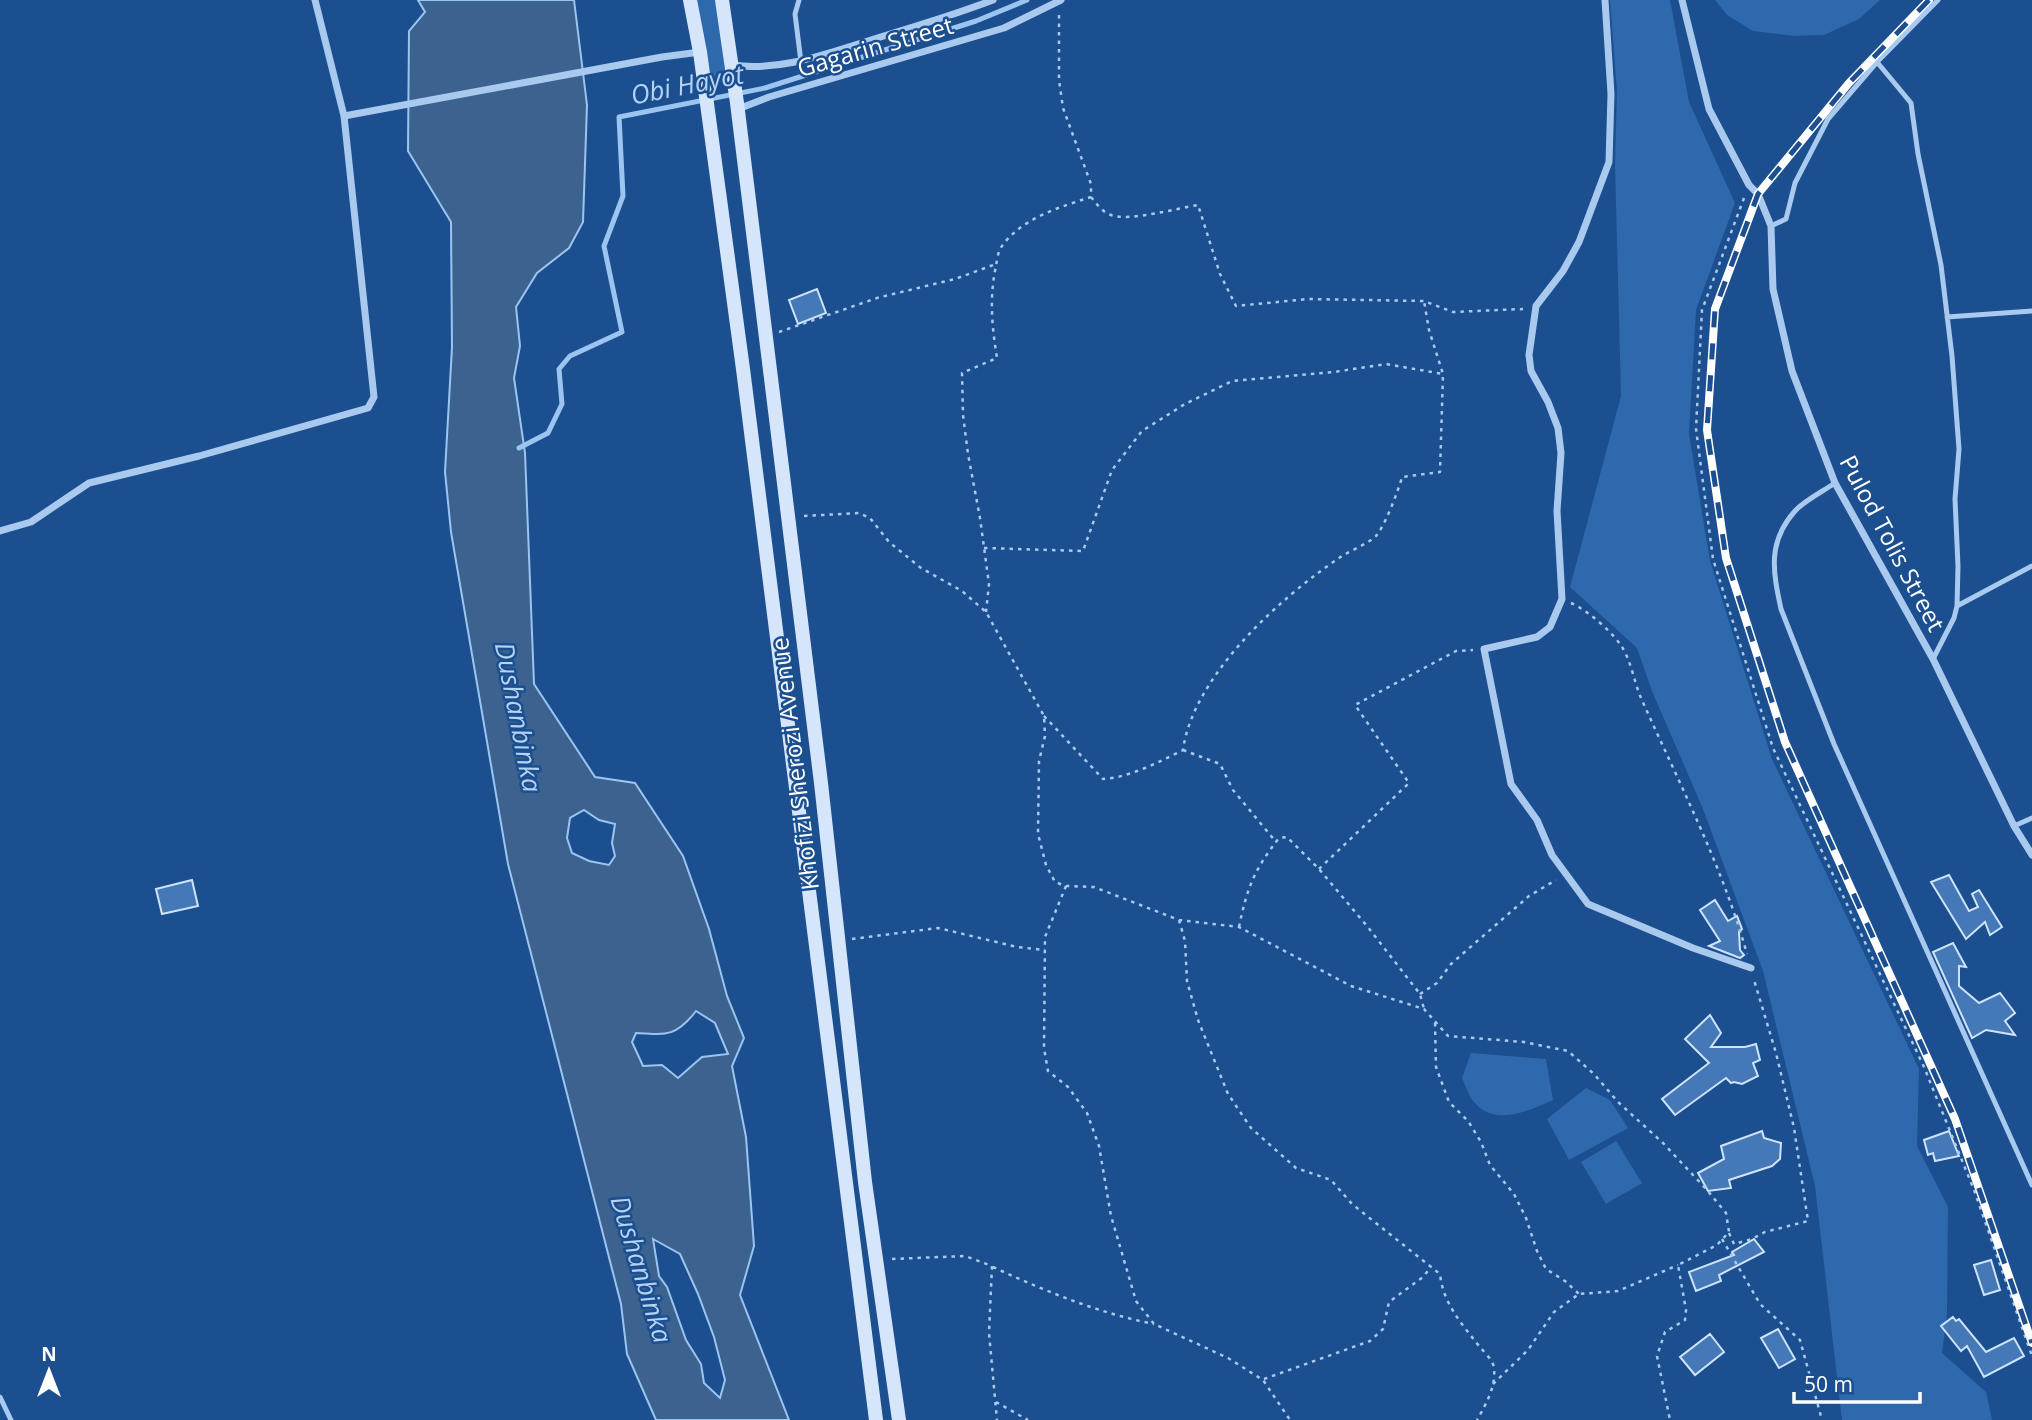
<svg xmlns="http://www.w3.org/2000/svg" width="2032" height="1420" viewBox="0 0 2032 1420" font-family="'Open Sans',sans-serif">
<rect width="100%" height="100%" fill="#1b4f8f"/>
<!-- green -->
<path fill="#2e69ad" d="M693 0H716L726 76 704 78Z
M1610 0H1670L1689 102 1735 203 1696 310 1689 434 1710 561 1772 759 1919 1069 1917 1146 1948 1207 1947 1314 1942 1353 1986 1392 1992 1420H1842L1815 1186 1763 971 1703 809 1652 691 1637 648 1570 587 1621 396 1615 164 1617 91Z
M1715 0H1880L1859 19 1824 35 1795 36 1753 31 1727 15Z
M1471 1053 1546 1059 1553 1100C1530 1110 1495 1127 1475 1103 1469 1097 1466 1086 1462 1078Z
M1586 1088 1610 1100 1628 1128 1569 1160 1547 1119Z
M1616 1141 1642 1183 1606 1204 1581 1162Z"/>
<!-- water -->
<path fill="#3c6290" stroke="#9cc4f0" stroke-width="2" fill-rule="evenodd" d="M418 0H574L587 105 583 222 569 248 537 273 516 307 520 346 514 378 525 453 534 684 595 777 635 783 683 856 709 929 727 996 744 1038 732 1066 746 1137 754 1246 740 1295 789 1420H656L627 1354 621 1304 508 864 451 532 445 472 452 347 451 222 408 151 409 31 425 12ZM584 810 599 820 615 824 612 843 615 856 609 865 589 861 572 853 567 838 570 818ZM696 1011 715 1023 728 1054 702 1057 678 1078 662 1065 643 1066 632 1042 636 1033C666 1035 676 1037 696 1011ZM653 1239 680 1254 698 1294 714 1337 725 1380 720 1398 704 1383 701 1364 686 1340 667 1287 659 1276Z"/>
<g fill="none" stroke-linecap="round" stroke-linejoin="round">
<!-- stream -->
<path stroke="#9cc4f0" stroke-width="5" d="M519 448 548 433 562 404 559 369 570 356 622 332 604 246 623 196 619 117 765 88 976 21 1027 0"/>
</g>
<!-- building -->
<path fill="#4478b7" stroke="#cfe3fa" stroke-width="2" d="M817 289 826 313 798 324 789 300Z
M1949 875 1969 911 1978 907 1972 894 1979 890 2002 927 1990 935 1985 922 1966 939 1931 882Z
M192 880 198 906 162 914 156 889Z
M1715 900 1728 921 1737 916 1742 929 1739 932 1740 950 1744 955 1740 958 1709 946 1720 941 1700 910Z
M1953 943 1966 967 1959 966V986L1979 1003 2000 993 2015 1013 2005 1021 2015 1035 1986 1030 1972 1038 1933 952Z
M1710 1015 1721 1033 1711 1047H1745L1756 1044 1760 1060 1753 1063 1758 1076 1742 1084 1734 1082 1731 1083 1726 1078 1675 1115 1662 1099 1709 1063 1685 1039Z
M1762 1131 1764 1138 1781 1143 1780 1159 1772 1166 1729 1180 1731 1188 1708 1191 1698 1173 1724 1159 1721 1146Z
M1949 1131 1959 1156 1935 1161 1933 1153 1928 1155 1924 1140Z
M1754 1239 1764 1252 1719 1275 1721 1281 1696 1291 1689 1272 1734 1255 1732 1252Z
M1991 1260 2000 1290 1984 1295 1974 1265Z
M1953 1317 1956 1321 1959 1319 1986 1352 2014 1338 2024 1356 1984 1377 1967 1346 1961 1351 1941 1326Z
M1778 1329 1795 1359 1779 1368 1761 1338Z
M1710 1334 1724 1352 1695 1375 1680 1357Z"/>
<g fill="none" stroke-linecap="round" stroke-linejoin="round">
<!-- path -->
<path stroke="#a9c9ee" stroke-width="2.5" stroke-dasharray="3.5 5" stroke-linecap="butt" d="M1091 197C1097 204 1102 212 1111 215 1127 222 1179 208 1198 205L1220 274 1236 306 1308 299 1424 301 1453 312 1523 309
M1744 198 1702 310 1696 429 1713 559 1773 748 1924 1067 1974 1190 2032 1356
M779 332 877 298 955 279 996 264
M804 516 859 513 870 518 889 542 921 568 962 591 986 612 1044 716 1045 736 1039 761 1038 834 1046 865 1055 882 1066 886 1094 887 1179 920 1239 927 1351 986 1424 1009 1448 1036 1524 1042 1568 1051 1594 1074 1618 1102 1663 1143 1707 1190 1726 1213 1729 1232 1717 1245 1678 1265 1686 1310 1685 1320 1665 1332 1657 1356 1670 1420
M984 548 1083 551 1112 470 1142 431 1185 404 1232 381 1334 372 1386 364 1443 374
M1571 603C1587 610 1610 630 1620 644 1631 659 1634 682 1641 698 1679 783 1722 865 1747 954
M986 612 989 584 980 518 968 454 963 415 962 373 997 358C992 327 989 298 996 266 997 260 998 251 1002 246 1022 218 1060 207 1091 197V184L1063 108 1059 80V13
M1044 716 1103 779C1131 777 1159 762 1183 750 1193 676 1280 598 1339 558 1351 550 1366 545 1376 536 1384 528 1399 489 1402 477L1440 472 1443 374 1429 330 1424 301
M1183 750 1220 764 1233 790 1276 842
M1319 869 1409 783 1355 705 1456 651 1473 650
M1066 886 1045 937 1044 1048 1048 1071 1068 1087 1087 1113 1099 1146 1111 1216 1136 1301 1154 1324 1228 1358 1263 1380 1290 1420
M1179 920 1185 941 1187 981 1198 1020 1228 1094 1251 1128 1296 1168 1331 1180 1352 1204 1440 1274C1443 1303 1461 1323 1479 1346 1484 1352 1493 1360 1494 1368 1496 1387 1486 1404 1477 1420
M1239 927C1247 888 1254 870 1279 838L1287 837 1319 869 1367 926 1420 994 1424 1009
M852 939 938 928 1017 947 1045 950
M1420 994 1437 983 1451 964 1529 896 1556 880
M1435 1023 1436 1067 1449 1102 1468 1121 1481 1142 1490 1165 1514 1194 1526 1218 1537 1251 1546 1269 1565 1281 1579 1294
M1729 1233 1734 1244 1752 1239 1765 1232 1808 1221 1794 1128 1776 1053 1754 980
M1722 1239 1760 1304 1800 1340 1822 1420
M892 1259 965 1256 992 1266 989 1333 997 1420
M993 1267C1045 1291 1098 1313 1154 1324
M1264 1379 1370 1341 1383 1329 1389 1302 1423 1277 1431 1267
M1493 1384 1528 1350 1554 1312 1579 1294 1618 1291 1678 1265
M996 1402 1028 1420"/>
<!-- service -->
<path stroke="#a9c9ee" stroke-width="5" d="M799 0 795 14 801 62
M1877 62 1911 103 1918 154 1941 265 1952 356 1959 449 1955 499 1958 566 1957 606
M1771 226 1786 219 1795 183 1828 119 1877 62 1938 0
M1947 317 2032 311
M1835 483C1822 492 1805 500 1795 511 1767 542 1773 572 1781 609L1834 744 2032 1185
M1933 659 1954 618 1957 606 2032 566
M2014 826 2032 818
M0 1397 11 1420"/>
<!-- minor -->
<path stroke="#a9c9ee" stroke-width="7" d="M1605 0 1611 94 1609 162 1579 242 1563 271 1536 306 1529 355 1531 371 1548 402 1558 428 1561 453 1557 511 1562 599 1550 627 1537 637 1484 649 1511 784 1537 820 1552 855 1588 904 1693 948 1751 968
M1682 0 1709 109 1749 185 1758 194 1771 226 1773 289 1792 371 1835 483 1933 659 2014 826 2032 855
M732 65C781 72 828 53 874 39 914 27 954 15 993 0
M738 109 769 97 1004 28 1061 0
M344 116 662 57 700 52
M0 531 31 522 89 483 199 456 368 408 374 397 344 116 315 0"/>
<!-- secondary -->
<path stroke="#d6e6fa" stroke-width="14" d="M690 0 700 52 743 369 876 1420
M722 0 737 103 821 783 865 1182 899 1420"/>
<!-- rail casing -->
<g stroke="#fff" stroke-width="8">
<path id="rail" d="M1929 0 1849 83 1758 194 1715 309 1707 430 1726 558 1785 742 1955 1119 2032 1343"/>
</g>
<!-- rail -->
<use href="#rail" stroke="#1b4f8f" stroke-width="5" stroke-dasharray="16" stroke-linecap="butt"/>
</g>
<g text-anchor="middle" dominant-baseline="central" stroke-width="5" stroke-linejoin="round" paint-order="stroke">
<!-- street labels -->
<g font-size="24" fill="#fff" stroke="#1b4f8f">
<text transform="translate(875 46) rotate(-16)">Gagarin Street</text>
<text transform="translate(1893 543) rotate(62)">Pulod Tolis Street</text>
<text transform="translate(794 764) rotate(-97)">Khofizi Sherozi Avenue</text>
</g>
<!-- water labels -->
<g font-size="26" font-style="italic" fill="#b5d3f5" stroke="#1b4f8f">
<text transform="translate(687 84) rotate(-11)">Obi Hayot</text>
<text transform="translate(519 717) rotate(79)">Dushanbinka</text>
<text transform="translate(642 1269) rotate(73)">Dushanbinka</text>
</g>
</g>
<!-- north arrow -->
<g transform="translate(49 1371)" stroke="#1b4f8f" stroke-width="5" paint-order="stroke">
<path d="M0-5L12 26L0 18L-12 26Z" fill="#ffffff"/>
<text y="-10" font-size="19" font-weight="bold" text-anchor="middle" fill="#ffffff">N</text>
</g>
<!-- scale -->
<path d="M1794 1392v10h126v-10" fill="none" stroke="#ffffff" stroke-width="3.5"/>
<text x="1804" y="1392" font-size="21" fill="#ffffff" stroke="#1b4f8f" stroke-width="5" paint-order="stroke">50 m</text>
</svg>
